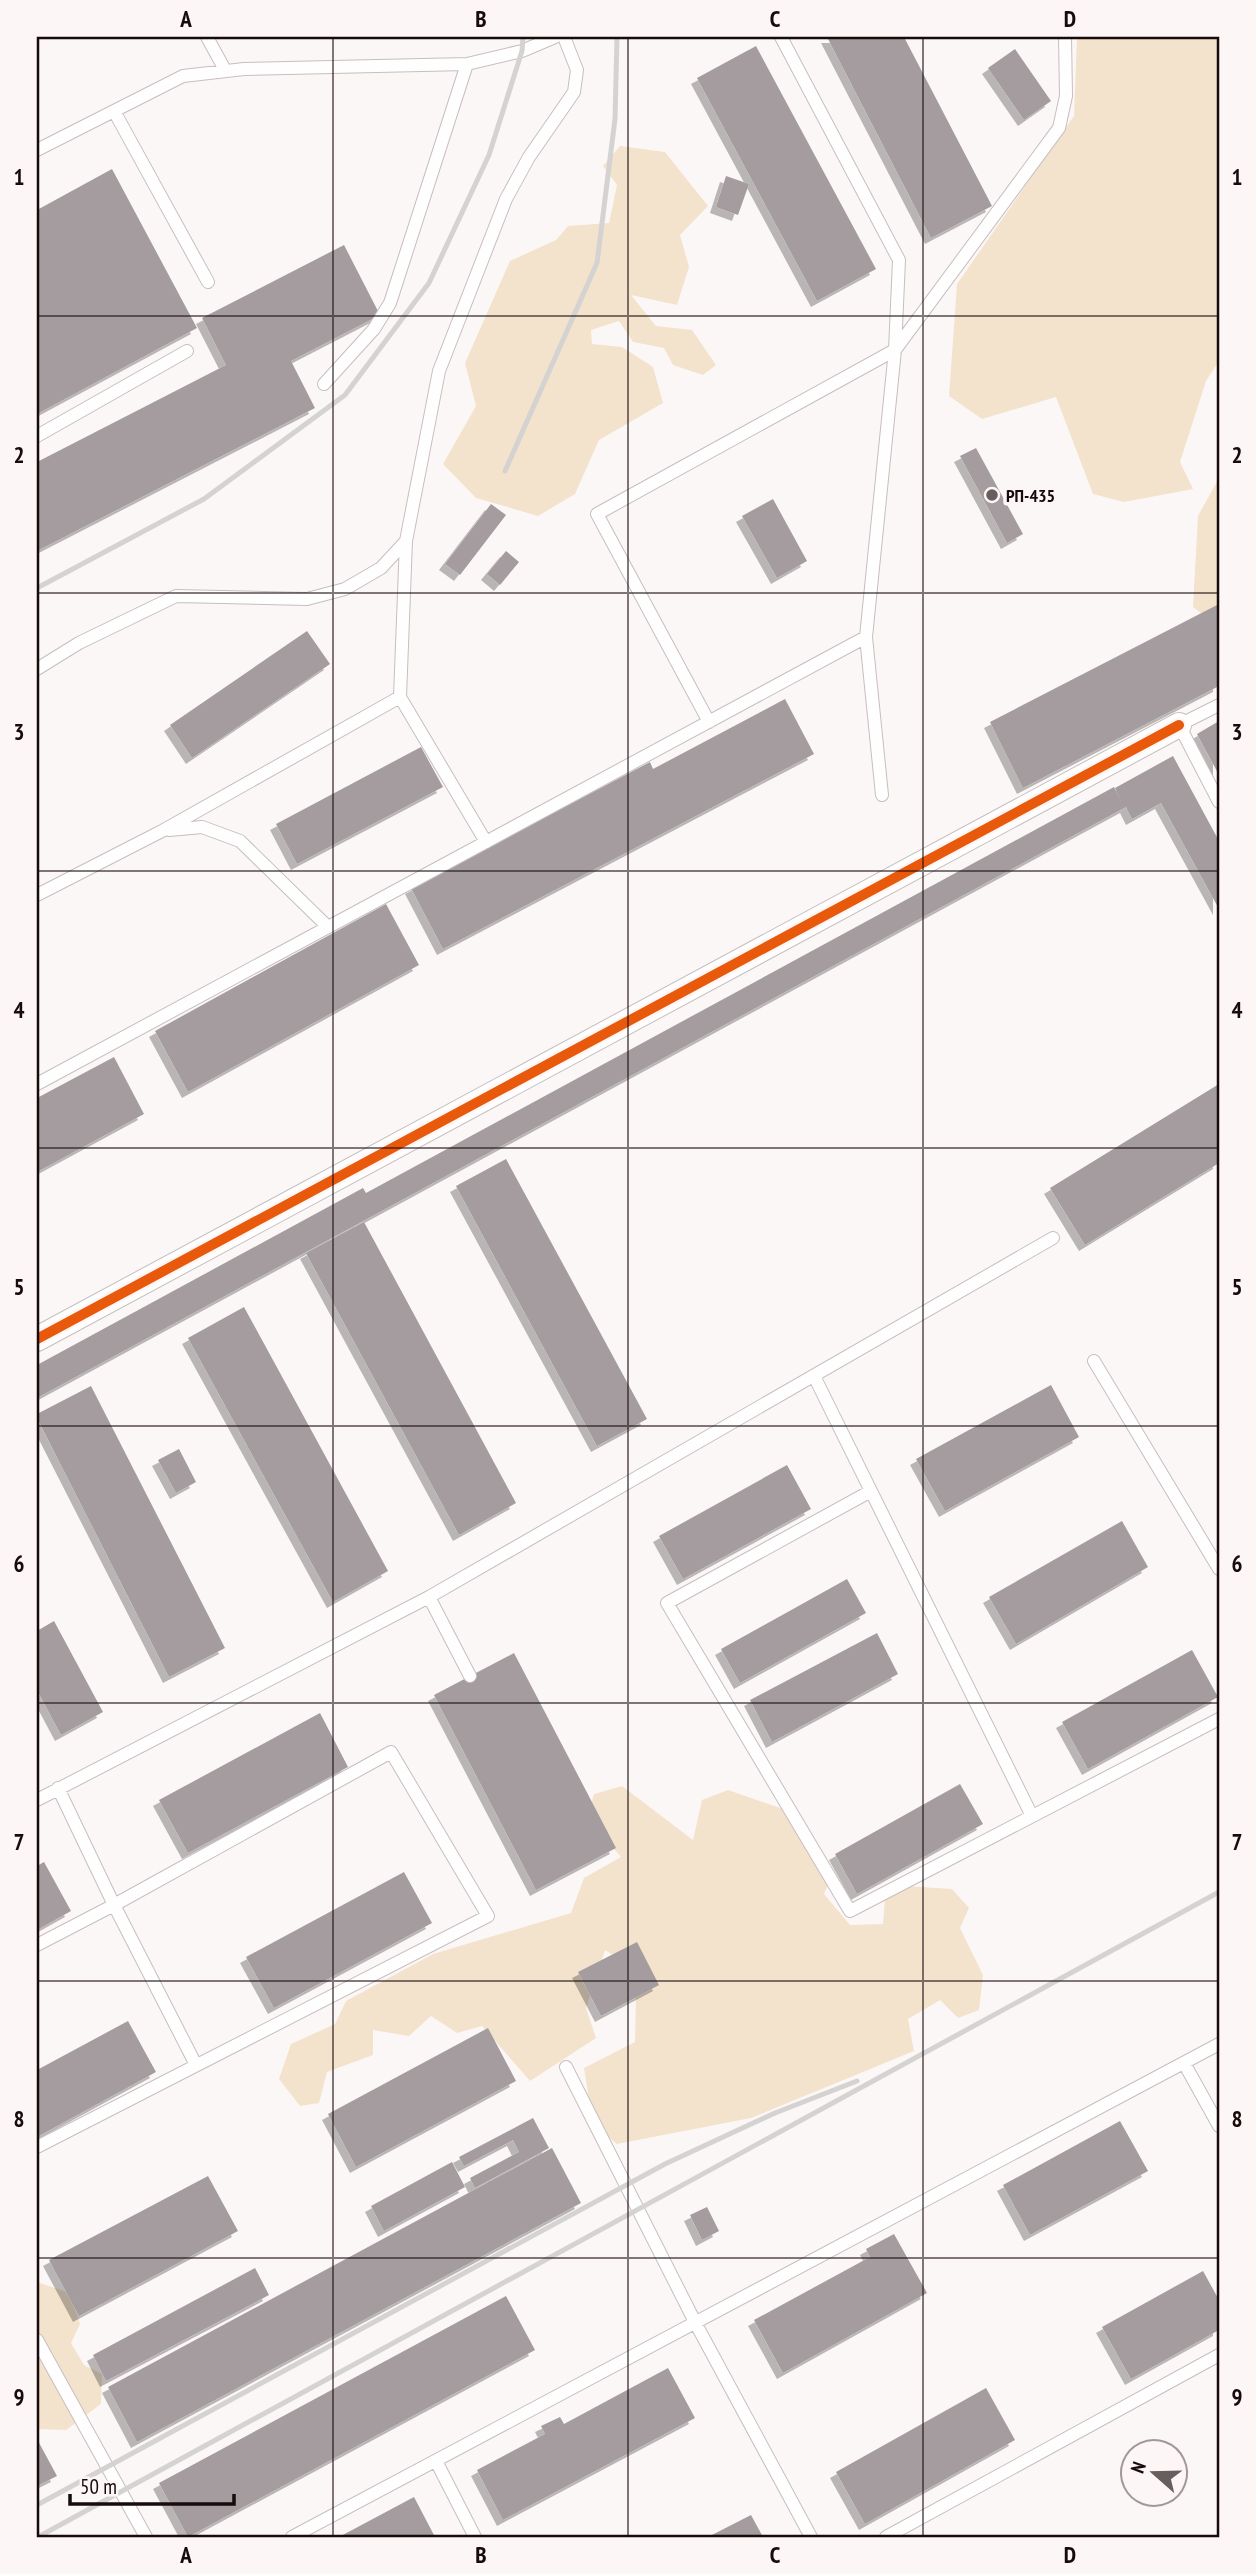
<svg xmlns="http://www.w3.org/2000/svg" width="1256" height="2574" viewBox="0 0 1256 2574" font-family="'PT Sans Narrow',sans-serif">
<defs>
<filter id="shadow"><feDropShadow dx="-6" dy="6" stdDeviation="0" flood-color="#0004"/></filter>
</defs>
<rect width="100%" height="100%" fill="#fcf7f7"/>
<!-- green -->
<path fill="#f3e3cd" d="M1077 37H1219V361L1206 381 1180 462 1193 489 1124 502 1093 494 1056 397 982 419 949 396 957 284 1074 116Z
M620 146 665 152 708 206 680 235 689 267 677 305 631 295 656 326 692 330 716 365 703 375 673 365 664 348 633 342 619 321 591 330 592 344 622 347 653 367 663 403 599 440 575 494 538 516 476 498 443 464 476 406 465 363 510 261 556 240 568 226 609 223 617 185 603 166Z
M1219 478V627L1193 607 1198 516Z
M622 1786 693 1840 702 1800 728 1790 789 1811 833 1872 824 1894 850 1925 883 1924 885 1898 906 1886 952 1889 969 1908 960 1928 983 1975 979 2010 958 2018 940 2000 908 2019 914 2051 751 2118 617 2144 593 2125 584 2068 635 2042 636 1991 649 1978 605 1950 586 2008 596 2038 530 2081 482 2026 457 2033 431 2016 409 2036 373 2030V2055L327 2072 319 2103 300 2106 279 2079 291 2044 335 2024 346 2001 433 1954 571 1913 584 1878 621 1857 587 1818 594 1794Z
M37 2282 70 2293 80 2324 71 2343 84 2365 102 2374 101 2404 66 2430 37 2429Z"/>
<!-- building -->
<path fill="#a49c9f" filter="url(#shadow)" d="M827 37H904L992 206 931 238Z
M756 46 876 269 817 301 697 78Z
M1015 49 1051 101 1024 120 988 68Z
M112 169 197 328 37 414V210Z
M726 176 749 184 738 215 716 207Z
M344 245 380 315 291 361 315 408 37 551V462L226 365 202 318Z
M976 448 1023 534 1007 543 960 456Z
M773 499 807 561 777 578 742 516Z
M491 504 506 515 460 575 445 564Z
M506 551 519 562 500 585 487 574Z
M1219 604V686L1023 788 990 722Z
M307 631 330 664 192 758 170 725Z
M785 699 814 754 443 949 411 888 650 762 653 769Z
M1219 721V775L1197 734Z
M421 747 443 787 297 864 276 824Z
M1173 756 1219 841V909L1161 803 1132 819 1126 807 37 1398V1365L363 1188 366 1193 1114 787 1122 803 1115 788Z
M386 904 419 965 188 1092 155 1031Z
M114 1057 144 1114 37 1172V1098Z
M1219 1084V1163L1085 1245 1050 1188Z
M506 1159 647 1419 597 1446 456 1186Z
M364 1222 516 1503 459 1535 306 1253Z
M244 1307 388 1571 333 1602 188 1338Z
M1051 1385 1079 1437 945 1511 916 1459Z
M91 1386 225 1648 169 1677 37 1418V1414Z
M179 1449 196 1482 176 1493 158 1460Z
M787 1465 811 1509 683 1579 659 1536Z
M1122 1521 1148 1567 1016 1644 989 1597Z
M847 1579 866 1613 740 1683 721 1649Z
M54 1621 103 1712 61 1735 37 1690V1631Z
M877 1633 898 1674 772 1742 750 1700Z
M1192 1650 1218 1697 1088 1769 1062 1722Z
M514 1653 616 1848 536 1890 434 1695Z
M320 1713 348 1767 188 1853 159 1800Z
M960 1784 983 1824 857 1894 835 1854Z
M44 1862 71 1911 37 1930V1866Z
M404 1872 432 1923 274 2008 246 1957Z
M637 1942 659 1985 601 2016 578 1972Z
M128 2021 156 2072 37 2137V2070Z
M488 2028 516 2081 356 2167 328 2114Z
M533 2118 549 2148 475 2188 470 2178 519 2152 513 2140 464 2166 459 2157Z
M1120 2121 1148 2171 1030 2235 1003 2185Z
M552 2148 581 2203 137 2442 108 2387Z
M452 2162 465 2187 384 2231 371 2206Z
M208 2176 238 2231 79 2316 49 2260Z
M707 2207 719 2231 702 2240 690 2215Z
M894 2234 927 2293 783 2373 754 2320 870 2257 866 2249Z
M255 2268 269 2295 106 2381 93 2355Z
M1203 2271 1219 2300V2330L1131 2379 1102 2327Z
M506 2296 535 2350 188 2537 159 2483Z
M668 2368 695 2418 503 2520 477 2470 545 2434 541 2426 560 2417 564 2424Z
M986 2388 1015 2440 865 2524 836 2472Z
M37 2439 57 2476 37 2486Z
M414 2497 435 2537H339Z
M751 2515 763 2537H708Z"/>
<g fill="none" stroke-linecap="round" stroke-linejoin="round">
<!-- lane casing -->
<g stroke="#c7bebe" stroke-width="14">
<path id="lane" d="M207 37 225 70
M781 37 899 260 895 350 866 637 882 795
M114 111 208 282
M37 150 183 76 244 69 467 64 522 51 555 37
M324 384 374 329 390 303 467 64
M37 436 187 351
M37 669 79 643 176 596 307 599 345 589 381 568 406 541
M1219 705 1179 725 1219 802
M709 722 597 514 895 350 1059 128 1066 96 1065 37
M169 830 202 827 240 841 328 927
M486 842 400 697 406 541 439 371 506 199 529 157 574 92 577 70 564 37
M37 895 162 831 400 697
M37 1084 866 637
M1094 1361 1219 1569
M814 1376 1032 1816
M871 1491 667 1603 850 1911 1219 1719
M429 1597 470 1676
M58 1788 114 1905 196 2065
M37 1800 429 1597 1053 1238
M37 1945 114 1905 391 1752 488 1916 37 2147
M1184 2063 1219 2126
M566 2067 696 2324 811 2537
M37 2340 146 2537
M436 2461 475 2537
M292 2537 1219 2044
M886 2537 1219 2355"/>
</g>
<!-- street casing -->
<g stroke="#c7bebe" stroke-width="26">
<path id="street" d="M37 1339 1179 725"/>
</g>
<!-- lane -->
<use href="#lane" stroke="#fffefe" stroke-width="12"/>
<!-- street -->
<use href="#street" stroke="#fffefe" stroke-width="24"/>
<!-- rail -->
<path stroke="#d5d2d2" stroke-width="5" d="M505 471 597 263 615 119 617 37
M37 588 204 499 345 395 429 283 489 155 522 51 523 37
M37 2505 665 2164 775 2113 857 2081
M38 2537 1219 1892"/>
<!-- cycleway casing -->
<g stroke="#fdf6f6" stroke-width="15">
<path id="cycleway" d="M37 1339 1179 725"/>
</g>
<!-- cycleway -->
<use href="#cycleway" stroke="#e8590c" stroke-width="10"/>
</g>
<!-- grid -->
<path fill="none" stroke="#170b0c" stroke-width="2" stroke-opacity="0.55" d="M333 37V2537M628 37V2537M923 37V2537M37 316H1219M37 593H1219M37 871H1219M37 1148H1219M37 1426H1219M37 1703H1219M37 1981H1219M37 2258H1219"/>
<!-- markers -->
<circle fill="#675e5e" stroke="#fdf6f6" stroke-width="2.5" cx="992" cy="495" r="7"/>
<g text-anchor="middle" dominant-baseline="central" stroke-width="7" stroke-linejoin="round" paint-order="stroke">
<!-- poi labels -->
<g font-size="18" font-weight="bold" fill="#170b0c" stroke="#fdf6f6" text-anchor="start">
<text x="1006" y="495">РП-435</text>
</g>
</g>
<!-- border -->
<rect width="1256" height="2574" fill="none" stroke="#fdf6f6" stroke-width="77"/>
<!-- north arrow -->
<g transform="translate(1154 2473) rotate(290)"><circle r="33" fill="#fdf6f6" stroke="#a19898" stroke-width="2"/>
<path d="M0-5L12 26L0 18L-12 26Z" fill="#675e5e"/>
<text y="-10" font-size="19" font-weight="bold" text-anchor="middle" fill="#170b0c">N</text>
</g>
<!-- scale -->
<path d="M70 2494v10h164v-10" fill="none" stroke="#170b0c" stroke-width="3.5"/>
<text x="80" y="2494" font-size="21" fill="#170b0c" stroke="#fdf6f6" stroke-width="5" paint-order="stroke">50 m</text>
<rect x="38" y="38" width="1180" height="2498" fill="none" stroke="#170b0c" stroke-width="2.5"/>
<g font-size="23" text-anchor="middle" font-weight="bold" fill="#170b0c">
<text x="186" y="27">A</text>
<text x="481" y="27">B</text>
<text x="775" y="27">C</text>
<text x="1070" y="27">D</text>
<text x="19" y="185">1</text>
<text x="1237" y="185">1</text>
<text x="19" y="463">2</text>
<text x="1237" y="463">2</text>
<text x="19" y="740">3</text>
<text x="1237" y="740">3</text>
<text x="19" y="1018">4</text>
<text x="1237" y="1018">4</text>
<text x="19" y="1295">5</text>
<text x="1237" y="1295">5</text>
<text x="19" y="1572">6</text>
<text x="1237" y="1572">6</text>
<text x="19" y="1850">7</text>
<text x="1237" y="1850">7</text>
<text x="19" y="2127">8</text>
<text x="1237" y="2127">8</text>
<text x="19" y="2405">9</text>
<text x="1237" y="2405">9</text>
<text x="186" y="2563">A</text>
<text x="481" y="2563">B</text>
<text x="775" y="2563">C</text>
<text x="1070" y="2563">D</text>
</g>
</svg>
